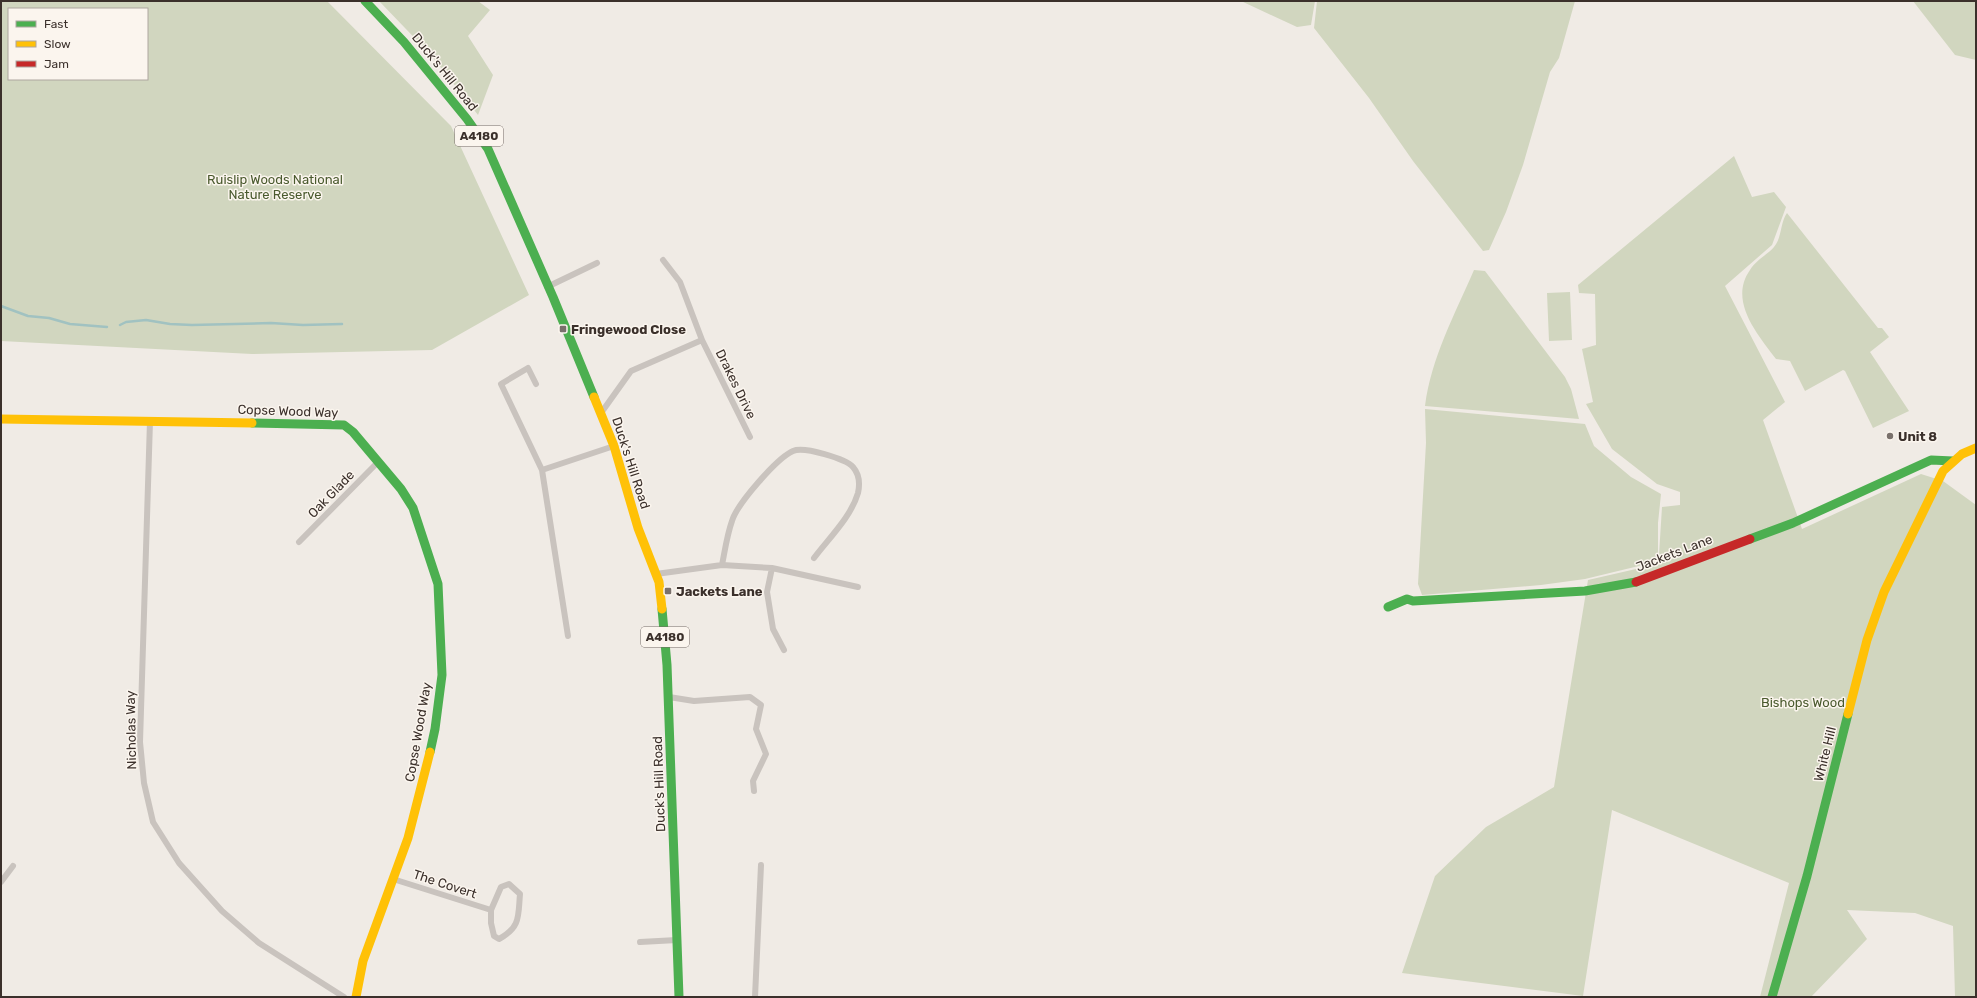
<svg xmlns="http://www.w3.org/2000/svg" width="1977" height="998" viewBox="0 0 1977 998" font-family="Rubik,sans-serif">
<rect width="100%" height="100%" fill="#f0ebe5"/>
<!-- green -->
<path fill="#d1d6bf" fill-rule="evenodd" d="M1 1H327L451 126 529 295 432 350 252 354 1 341ZM9 9H147V79H9Z
M379 1H478L490 10 468 36 493 75 478 115 431 55Z
M1241 1H1315L1311 25 1297 27Z
M1317 1H1575L1559 58 1550 72 1523 165 1506 212 1489 250 1483 251 1413 161 1369 98 1314 28Z
M1913 1H1976V60L1955 55Z
M1734 156 1752 197 1774 192 1786 207 1772 245 1725 286 1785 402 1763 420 1802 529 1921 474 1943 481 1976 505V997H1955L1953 926 1915 913 1847 910 1867 939 1811 997H1760L1789 883 1612 810 1583 996 1402 973 1435 876 1486 827 1554 787 1588 580 1649 566 1655 562 1659 555 1662 507 1680 505V492L1657 484 1612 449 1586 404 1593 402 1582 349 1596 345 1595 294 1579 293 1578 285Z
M1787 213 1878 328H1882L1889 337 1870 352 1909 411 1873 428 1845 371 1843 370 1805 391 1790 361 1776 359C1758 335 1728 301 1750 270 1756 260 1767 255 1774 247 1782 238 1780 223 1787 213Z
M1474 270 1485 271 1565 377 1571 389 1579 419 1425 406C1431 358 1455 314 1474 270Z
M1570 292 1572 340 1549 341 1547 293Z
M1425 409 1585 424 1594 446 1631 477 1661 494 1658 523V553L1654 560 1647 564 1585 579 1541 585 1422 595 1418 584 1426 443Z"/>
<g fill="none" stroke-linecap="round" stroke-linejoin="round">
<!-- stream -->
<path stroke="#a1c2c1" stroke-width="2.5" d="M1 306 28 316 49 318 70 324 107 327
M120 325 126 322 146 320 170 324 192 325 271 323 303 325 342 324"/>
<!-- street -->
<path stroke="#c9c3be" stroke-width="6" d="M663 260 680 282 702 340 750 437
M547 287 597 263
M536 384 528 368 501 384 542 470 568 636
M601 413 631 371 702 340
M150 421 140 742 144 783 153 822 179 863 222 911 259 943 344 997
M542 470 614 446
M299 542 378 462
M722 565C725 550 727 535 732 521 737 504 777 458 793 451 804 446 846 459 853 467 859 474 860 484 858 493 851 517 829 538 814 558
M772 568 767 592 773 629 784 650
M656 574 722 565 772 568 858 587
M669 697 694 701 750 697 761 705 756 729 766 754 753 781 754 791
M393 879 491 910V923L494 936 499 939C521 927 518 916 520 894L509 884 501 887 491 910
M1 882 13 866
M640 942 677 940
M755 997 761 865"/>
<!-- fast -->
<path stroke="#4caf50" stroke-width="9" d="M365 1 404 42 467 119 488 149 553 297 594 397
M252 423 344 425 353 432 401 489 413 508 438 584 442 675 435 729 430 752
M1750 539 1793 523 1931 460 1953 461
M1388 607 1407 599 1413 601 1585 591 1636 582
M662 609 667 665 679 997
M1772 997 1807 876 1848 714"/>
<!-- slow -->
<path stroke="#ffc107" stroke-width="9" d="M594 397 614 446 638 528 659 582 662 609
M1 419 252 423
M1848 714 1867 640 1884 592 1943 471 1962 454 1976 448
M356 997 363 961 408 838 430 752"/>
<!-- jam -->
<path stroke="#c62828" stroke-width="9" d="M1636 582 1750 539"/>
</g>
<!-- markers -->
<g fill="#7a716c" stroke="#fbf5ee" stroke-width="1.5">
<rect x="559" y="325" width="8" height="8" rx="2"/>
<circle cx="1890" cy="436" r="4"/>
<rect x="664" y="587" width="8" height="8" rx="2"/>
</g>
<g text-anchor="middle" dominant-baseline="central" stroke-width="3" stroke-linejoin="round" paint-order="stroke">
<!-- shield labels -->
<g fill="#fbf5ee" stroke="#756b66" stroke-width="1">
<rect x="455" y="126" width="48" height="20" rx="3"/>
<rect x="641" y="627" width="48" height="20" rx="3"/>
</g>
<g font-size="12" font-weight="bold" fill="#3b302b">
<text x="479" y="136">A4180</text>
<text x="665" y="637">A4180</text>
</g>
<!-- street labels -->
<g font-size="13" fill="#3b302b" stroke="#fbf5ee">
<text transform="translate(445 72) rotate(51)">Duck's Hill Road</text>
<text transform="translate(736 384) rotate(64)">Drakes Drive</text>
<text transform="translate(288 411) rotate(2)">Copse Wood Way</text>
<text transform="translate(631 463) rotate(72)">Duck's Hill Road</text>
<text transform="translate(331 494) rotate(-46)">Oak Glade</text>
<text transform="translate(1674 553) rotate(-21)">Jackets Lane</text>
<text transform="translate(131 730) rotate(-91)">Nicholas Way</text>
<text transform="translate(418 732) rotate(-80)">Copse Wood Way</text>
<text transform="translate(1825 754) rotate(-76)">White Hill</text>
<text transform="translate(659 784) rotate(-92)">Duck's Hill Road</text>
<text transform="translate(445 884) rotate(18)">The Covert</text>
</g>
<!-- park labels -->
<g font-size="13" fill="#4a5a2e" stroke="#fbf5ee">
<text x="275" y="179">Ruislip Woods National<tspan x="275" dy="15">Nature Reserve</tspan></text>
<text x="1803" y="702">Bishops Wood</text>
</g>
<!-- poi labels -->
<g font-size="13" font-weight="bold" fill="#3b302b" stroke="#fbf5ee" text-anchor="start">
<text x="571" y="329">Fringewood Close</text>
<text x="1898" y="436">Unit 8</text>
<text x="676" y="591">Jackets Lane</text>
</g>
</g>
<!-- border -->
<rect width="1977" height="998" fill="none" stroke="#3b302b" stroke-width="4"/>
<!-- legend -->
<rect x="8" y="8" width="140" height="72" fill="#fbf5ee" stroke="#aea6a0"/>
<rect x="16" y="21" width="20" height="6" fill="#4caf50" stroke="#aea6a0"/>
<text x="44" y="28" font-size="12" fill="#3b302b">Fast</text>
<rect x="16" y="41" width="20" height="6" fill="#ffc107" stroke="#aea6a0"/>
<text x="44" y="48" font-size="12" fill="#3b302b">Slow</text>
<rect x="16" y="61" width="20" height="6" fill="#c62828" stroke="#aea6a0"/>
<text x="44" y="68" font-size="12" fill="#3b302b">Jam</text>
</svg>
